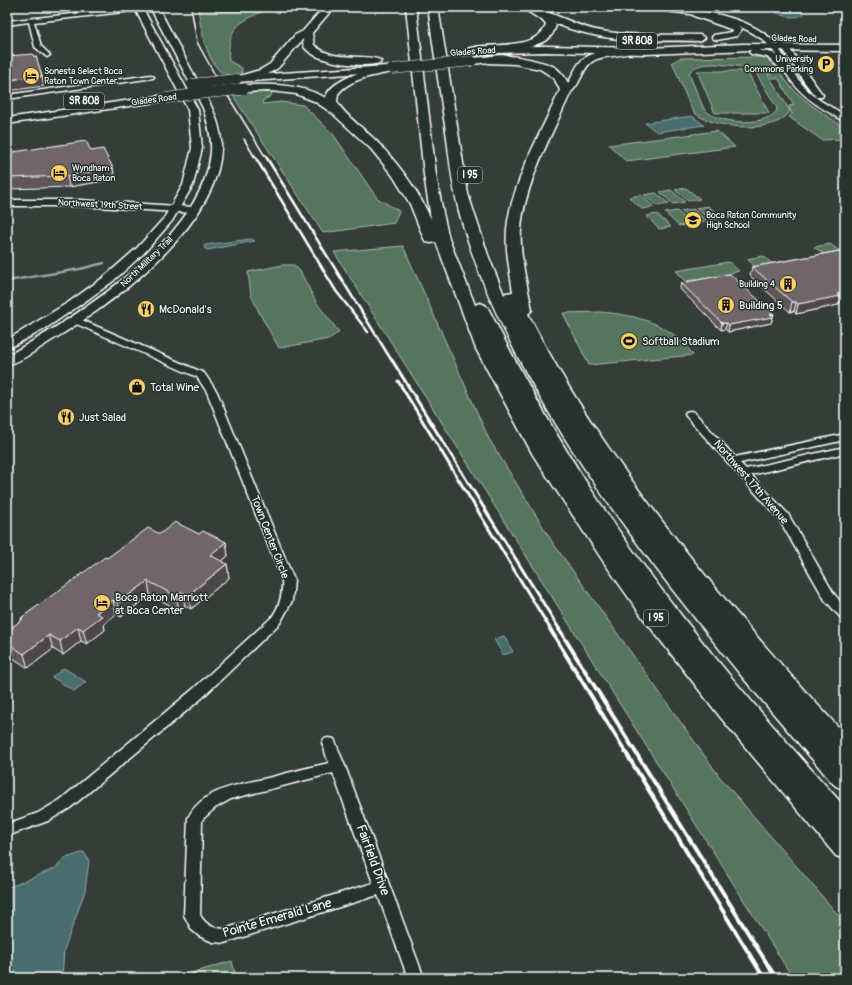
<svg xmlns="http://www.w3.org/2000/svg" width="852" height="985" viewBox="0 0 852 985" font-family="Pangolin,sans-serif">
<rect width="100%" height="100%" fill="#353d39"/>
<filter id="ink" filterUnits="userSpaceOnUse"><feTurbulence type="fractalNoise" baseFrequency=".025" numOctaves="2"/><feDisplacementMap in="SourceGraphic" scale="8" xChannelSelector="R" yChannelSelector="G"/><feConvolveMatrix kernelMatrix="1 2 1 2 8 2 1 2 1" color-interpolation-filters="sRGB"/></filter>
<g filter="url(#ink)">
<!-- green -->
<path fill="#54755f" stroke="#aabaaf" fill-rule="evenodd" d="M198 7H272C243 21 226 24 229 61L242 68V72C236 74 229 77 224 74 206 64 200 25 198 7Z
M767 57C777 65 782 76 790 86 806 103 826 115 845 128V139L822 140 789 117 792 114 789 106 794 105 778 78H773L770 74H768L790 111C778 135 710 129 694 112 689 106 677 73 673 64L671 63 680 58ZM716 64 738 66 756 73 777 108 776 112C762 127 717 124 704 109L689 74C693 64 707 64 716 64Z
M697 71H747L769 113H715Z
M250 91H270L272 93 271 96 262 101 263 104 281 102 303 105 333 134 377 198 399 211 394 223 323 233 233 96Z
M717 131 735 147 626 161 609 145Z
M686 188 700 199 688 201 675 190Z
M671 190 685 202 673 204 660 192Z
M656 193 669 204 657 206 644 195Z
M641 195 654 207 642 209 629 197Z
M708 206 722 218 710 220 696 208Z
M693 209 707 221 695 223 681 211Z
M677 211 691 224 679 226 665 213Z
M657 214 671 227 659 229 646 216Z
M830 244 841 252 825 255 814 247Z
M403 246 489 439 553 543 719 776 845 923V978H793L334 252Z
M763 256 774 265 757 268 747 259Z
M729 262 739 271 706 279 704 278 686 281 676 271Z
M283 265H294L300 271 316 302 339 332 329 339 279 348 261 316 251 295 248 272Z
M600 312C636 315 671 323 693 355L589 365 563 313Z
M232 961 236 978H186L185 975Z"/>
<!-- water -->
<path fill="#496d6e" stroke="#92a7a8" d="M782 8 797 9 804 14C796 19 784 17 776 12V11Z
M692 116 704 125 657 132 645 123Z
M250 239 255 241 207 250 204 248 205 245Z
M504 636 513 652 503 655 494 639Z
M64 668 86 682 74 691 52 677Z
M84 852 89 861 85 891 64 950 62 978H7V888L54 869 66 858Z"/>
<g fill="none" stroke-linecap="round" stroke-linejoin="round">
<!-- stream -->
<path stroke="#92a7a8" stroke-width="2.5" d="M7 281 80 269 104 263"/>
<!-- minor casing -->
<g stroke="#fff" stroke-width="3">
<path id="minor" d="M139 7 141 8V10L34 22 41 46 50 55 47 57 35 47 29 22 7 25V21Z
M151 75 154 77 153 78 7 99V95Z
M75 317 204 373 217 392 294 580 292 601 280 623 202 698 70 808 48 821 7 836V824L38 813 60 800 192 690 272 617C280 606 283 594 282 580L207 392 197 377 72 322 70 320Z
M690 411 694 412 735 457 845 434V440L740 463 746 469 845 447V453L751 475 788 514 834 594 845 607V619L841 618 825 600 779 519 686 416 685 414 686 412Z
M329 738 334 739 345 766 424 978H408L378 895 224 943 213 942 199 936 192 930 184 915 188 818C202 788 243 784 272 777 291 772 310 767 329 763L322 743 324 739ZM333 773 373 883 224 929C212 928 206 925 200 915L202 820 204 818 215 808 231 799Z"/>
</g>
<!-- tertiary casing -->
<g stroke="#fff" stroke-width="3">
<path id="tertiary" d="M647 7C684 7 747 13 774 42 785 55 791 72 803 85 814 99 830 106 845 115V121C840 120 836 117 832 114 814 104 799 93 788 76 780 63 774 48 762 39 730 16 687 14 650 9Z
M776 35 778 36C795 53 808 76 823 95L822 97H816L805 83 785 52 773 37Z
M7 200H80L193 207 198 210 193 213 80 206H7Z"/>
</g>
<!-- secondary casing -->
<g stroke="#fff" stroke-width="3">
<path id="secondary" d="M134 7H142L198 110 202 148 193 185 172 221 144 253 112 282 77 307 43 330 7 349V340L69 302 104 277 137 248 164 218 183 185 192 148 188 110Z
M150 7H158C169 28 181 50 192 71 204 93 219 115 221 140 226 221 115 302 54 339 40 347 23 361 7 365V356C76 317 203 239 211 152 212 137 208 123 203 108Z"/>
</g>
<!-- primary casing -->
<g stroke="#fff" stroke-width="3">
<path id="primary" d="M697 11 734 23 742 29 737 36 717 40 714 39 712 37 714 35 731 32 733 30 694 16 693 14 694 12Z
M744 44 845 45V51L758 50 773 53 794 71 796 73 794 75H788L767 57 751 54 749 52 751 50 646 54 545 52 496 53 491 50 496 47 545 46 646 48Z
M506 55 509 56 511 58 509 60 472 64 467 61 472 58Z
M386 66 391 69 389 71 237 82 232 79 237 76Z
M166 95 171 98 170 100 7 124V118Z"/>
</g>
<!-- motorway casing -->
<g stroke="#fff" stroke-width="3">
<path id="motorway" d="M324 7H334L312 33 314 45C320 50 326 53 334 55 344 58 376 55 381 61L380 63C362 68 318 63 305 48 303 46 303 42 303 39L278 68 268 74 243 81 239 80 238 78 239 76 260 70 270 64 295 35 303 31Z
M406 7H416L436 175 443 213 449 239 475 305 480 303 485 305 488 308C523 377 560 444 604 509 675 615 759 712 845 807V859L836 856 721 718 643 618 603 561 533 455 476 349 436 242 431 243 426 242 424 239 410 204 393 176 371 149 332 113 314 101 296 94 270 91 244 92 238 89C242 84 250 85 256 85 280 84 304 86 326 98 328 79 380 63 396 67L397 69 396 71C376 76 351 77 338 94L337 101C342 114 370 133 380 145 401 167 418 191 431 219L424 175Z
M428 7H438L468 194 488 255 504 295 506 293 513 292C510 271 505 250 507 229 511 185 542 130 560 90L554 78 540 69 515 64 488 63 483 60C492 49 545 61 556 68 561 72 565 77 568 83 573 76 575 67 581 61 588 53 624 43 631 51 626 57 604 55 595 60 582 66 582 83 571 92 553 132 524 185 521 229 519 256 527 283 532 310L528 314C577 410 641 497 709 580 753 633 798 685 845 734V760L841 758 845 762V789C842 788 839 788 836 786 829 781 819 766 812 759 789 732 767 706 744 679 634 544 508 384 460 215 453 190 450 164 447 138 440 94 434 51 428 7Z
M521 7C547 7 571 25 596 30 630 37 665 34 700 35L705 38 700 41C647 40 605 44 554 23L556 25C554 32 552 36 546 40 533 49 482 57 466 53L465 51C474 40 536 54 546 25L543 21Z"/>
</g>
<!-- minor -->
<use href="#minor" fill="#26332d" fill-rule="evenodd"/>
<!-- tertiary -->
<use href="#tertiary" fill="#26332d" fill-rule="evenodd"/>
<!-- secondary -->
<use href="#secondary" fill="#26332d" fill-rule="evenodd"/>
<!-- primary -->
<use href="#primary" fill="#26332d" fill-rule="evenodd"/>
<!-- motorway -->
<use href="#motorway" fill="#26332d" fill-rule="evenodd"/>
<!-- rail-far3 -->
<path stroke="#fff" stroke-width="1.5" d="M191 7 197 42 215 75 265 156
M244 139 254 156"/>
<!-- rail-far2 -->
<path stroke="#fff" stroke-width="2.5" d="M254 155 336 291 368 332
M265 155 392 361"/>
<!-- rail-far1 -->
<path stroke="#fff" stroke-width="3" d="M392 360 560 630
M398 381 551 630"/>
<!-- rail -->
<path stroke="#fff" stroke-width="4" d="M550 629 764 978
M559 629 776 978"/>
<!-- primary-bridge casing -->
<g stroke="#fff" stroke-width="11" stroke-linecap="butt">
<path id="primary-bridge" d="M392 69 472 61
M192 84 237 79
M166 98 208 92"/>
</g>
<!-- motorway-bridge casing -->
<g stroke="#fff" stroke-width="12" stroke-linecap="butt">
<path id="motorway-bridge" d="M192 94 244 89"/>
</g>
<!-- primary-bridge -->
<use href="#primary-bridge" stroke="#26332d" stroke-width="10"/>
<!-- motorway-bridge -->
<use href="#motorway-bridge" stroke="#26332d" stroke-width="11"/>
</g>
<!-- wall -->
<path fill="#60575a" stroke="#fff" d="M91 151 113 168 115 179 69 187 11 189 7 188V153Z
M845 250V301L839 302 838 305 796 314 794 311 790 312 750 276 752 267Z
M681 283 774 314 771 323 728 332 725 329 721 330 680 289Z
M160 534H199L226 542 228 556 222 561 227 564 229 578 191 609 185 606 179 610 150 595 121 617 116 614 104 624 105 630 87 644 81 641 63 655 53 649 28 668 7 654V631L22 620 21 618 107 558Z"/>
<!-- shaded-wall -->
<path fill="#4e474a" stroke="#fff" d="M42 76 44 86 7 91V80Z
M113 168 115 179 69 187 67 176Z
M845 292V301L839 302 838 305 796 314 798 304 837 294Z
M792 302H796L794 311 790 312Z
M774 314 771 323 728 332 729 325Z
M722 323H727L725 329 721 330Z
M226 542 228 556 212 569 210 555Z
M227 564 229 578 191 609 188 595Z
M148 581 150 595 121 617 118 603Z
M182 592 185 606 179 610 176 596Z
M113 600 116 614 104 624 105 630 87 644 83 630 96 613Z
M78 627 81 641 63 655 60 641Z
M49 635 53 649 28 668 24 654Z"/>
<!-- building -->
<path fill="#706569" stroke="#fff" d="M33 54 34 57 36 56 42 76 7 80V56Z
M86 141 91 151 103 149 113 168 67 176 7 178V153Z
M845 250V292L837 294 841 296 798 304 796 302H792L752 267Z
M730 274 774 314H770L773 317 729 325 727 323H722L681 283Z
M175 522 199 534 203 531 226 542 210 555 227 564 188 595 182 592 176 596 148 581 118 603 113 600 96 613 102 616 83 630 78 627 60 641 49 635 24 654 7 643V631L23 619 21 618 105 557 107 558 148 528 160 534Z"/>
</g>
<!-- icons -->
<defs>
<g id="parking-disc" transform="scale(0.9)"><circle r="9.5" fill="#ffd166" stroke="#26332d"/><path d="M-3.5-5.5H1a3.5 3.5 0 0 1 0 7H-1V5.5H-3.5ZM-1-3.4V-.6H.8a1.4 1.4 0 0 0 0-2.8Z" fill="#111"/></g>
<g id="hotel-disc" transform="scale(0.9)"><circle r="9.5" fill="#ffd166" stroke="#26332d"/><path d="M-6-4.5h1.5V1H6V5H4.5V3h-9V5H-6ZM-4 0a1.8 1.8 0 1 1 3.6 0ZM.5 0V-2.5h3Q6-2.5 6 0Z" fill="#111"/></g>
<g id="school-disc" transform="scale(0.9)"><circle r="9.5" fill="#ffd166" stroke="#26332d"/><path d="M0-5L7-2L0 1L-7-2ZM-4 1L0 2.5L4 1V4Q0 6-4 4Z" fill="#111"/></g>
<g id="building-disc" transform="scale(0.9)"><circle r="9.5" fill="#ffd166" stroke="#26332d"/><path d="M-4-6H4V6H1V3H-1V6H-4ZM-2.5-4.3h1.7v1.8h-1.7ZM.8-4.3h1.7v1.8H.8ZM-2.5-1h1.7V.8h-1.7ZM.8-1h1.7V.8H.8Z" fill="#111"/></g>
<g id="restaurant-disc" transform="scale(0.9)"><circle r="9.5" fill="#ffd166" stroke="#26332d"/><path d="M-5-6h1v4h1v-4h1v4h1v-4h1v5L-1.5 .5V6h-2V.5L-5-1ZM5-6V6H3V1.5H1.5Q1.5-4 5-6Z" fill="#111"/></g>
<g id="stadium-disc" transform="scale(0.9)"><circle r="9.5" fill="#ffd166" stroke="#26332d"/><path d="M0-5a6.5 5 0 1 0 0 10a6.5 5 0 1 0 0-10ZM-3.5-1.8h7v3.6h-7Z" fill="#111"/></g>
<g id="shop-disc" transform="scale(0.9)"><circle r="9.5" fill="#ffd166" stroke="#26332d"/><path d="M-5-2.5h2.3a2.7 3.5 0 0 1 5.4 0H5L5.5 6h-11ZM-1.5-2.5h3a1.5 2.3 0 0 0-3 0Z" fill="#111"/></g>
</defs>
<g fill-rule="evenodd">
<use href="#parking-disc" x="826" y="64"/>
<use href="#hotel-disc" x="31" y="76"/>
<use href="#hotel-disc" x="59" y="173"/>
<use href="#school-disc" x="693" y="220"/>
<use href="#building-disc" x="788" y="284"/>
<use href="#building-disc" x="726" y="305"/>
<use href="#restaurant-disc" x="146" y="309"/>
<use href="#stadium-disc" x="629" y="341"/>
<use href="#shop-disc" x="137" y="387"/>
<use href="#restaurant-disc" x="66" y="417"/>
<use href="#hotel-disc" x="102" y="603"/>
</g>
<g text-anchor="middle" dominant-baseline="central" stroke-width="3" stroke-linejoin="round" paint-order="stroke">
<!-- far-street labels -->
<g font-size="9" fill="#fff" stroke="#26332d">
<text transform="translate(794 39) rotate(2)">Glades Road</text>
<text transform="translate(473 52) rotate(-4)">Glades Road</text>
<text transform="translate(154 100) rotate(-8)">Glades Road</text>
<text transform="translate(100 205) rotate(3)">Northwest 19th Street</text>
<text transform="translate(147 262) rotate(-44)">North Military Trail</text>
</g>
<!-- far-poi labels -->
<g font-size="9" fill="#fff" stroke="#26332d" text-anchor="start">
<text x="813" y="59" text-anchor="end">University<tspan x="813" dy="10">Commons Parking</tspan></text>
<text x="44" y="71">Sonesta Select Boca<tspan x="44" dy="10">Raton Town Center</tspan></text>
<text x="72" y="168">Wyndham<tspan x="72" dy="10">Boca Raton</tspan></text>
<text x="706" y="215">Boca Raton Community<tspan x="706" dy="10">High School</tspan></text>
<text x="775" y="284" text-anchor="end">Building 4</text>
</g>
<!-- shield labels -->
<g fill="#26332d" stroke="#bec2c0" stroke-width="1">
<rect x="617" y="33" width="40" height="16" rx="3"/>
<rect x="64" y="93" width="40" height="16" rx="3"/>
<rect x="458" y="167" width="24" height="16" rx="3"/>
<rect x="644" y="610" width="24" height="16" rx="3"/>
</g>
<g font-size="10" font-weight="bold" fill="#fff">
<text x="637" y="41">SR 808</text>
<text x="84" y="101">SR 808</text>
<text x="470" y="175">I 95</text>
<text x="656" y="618">I 95</text>
</g>
<!-- poi labels -->
<g font-size="11" fill="#fff" stroke="#26332d" text-anchor="start">
<text x="739" y="305">Building 5</text>
<text x="159" y="309">McDonald's</text>
<text x="642" y="341">Softball Stadium</text>
<text x="150" y="387">Total Wine</text>
<text x="79" y="417">Just Salad</text>
<text x="115" y="597">Boca Raton Marriott<tspan x="115" dy="13">at Boca Center</tspan></text>
</g>
<!-- street labels -->
<g font-size="11" fill="#fff" stroke="#26332d">
<text transform="translate(751 482) rotate(49)">Northwest 17th Avenue</text>
<text transform="translate(270 537) rotate(69)">Town Center Circle</text>
</g>
<!-- near-street labels -->
<g font-size="13" fill="#fff" stroke="#26332d">
<text transform="translate(373 860) rotate(70)">Fairfield Drive</text>
<text transform="translate(277 918) rotate(-16)">Pointe Emerald Lane</text>
</g>
</g>
<!-- margin -->
<rect width="852" height="985" fill="none" stroke="#26332d" stroke-width="24"/>
<rect x="12" y="12" width="828" height="961" fill="none" stroke="#fff" stroke-width="1.5" filter="url(#ink)"/>
</svg>
